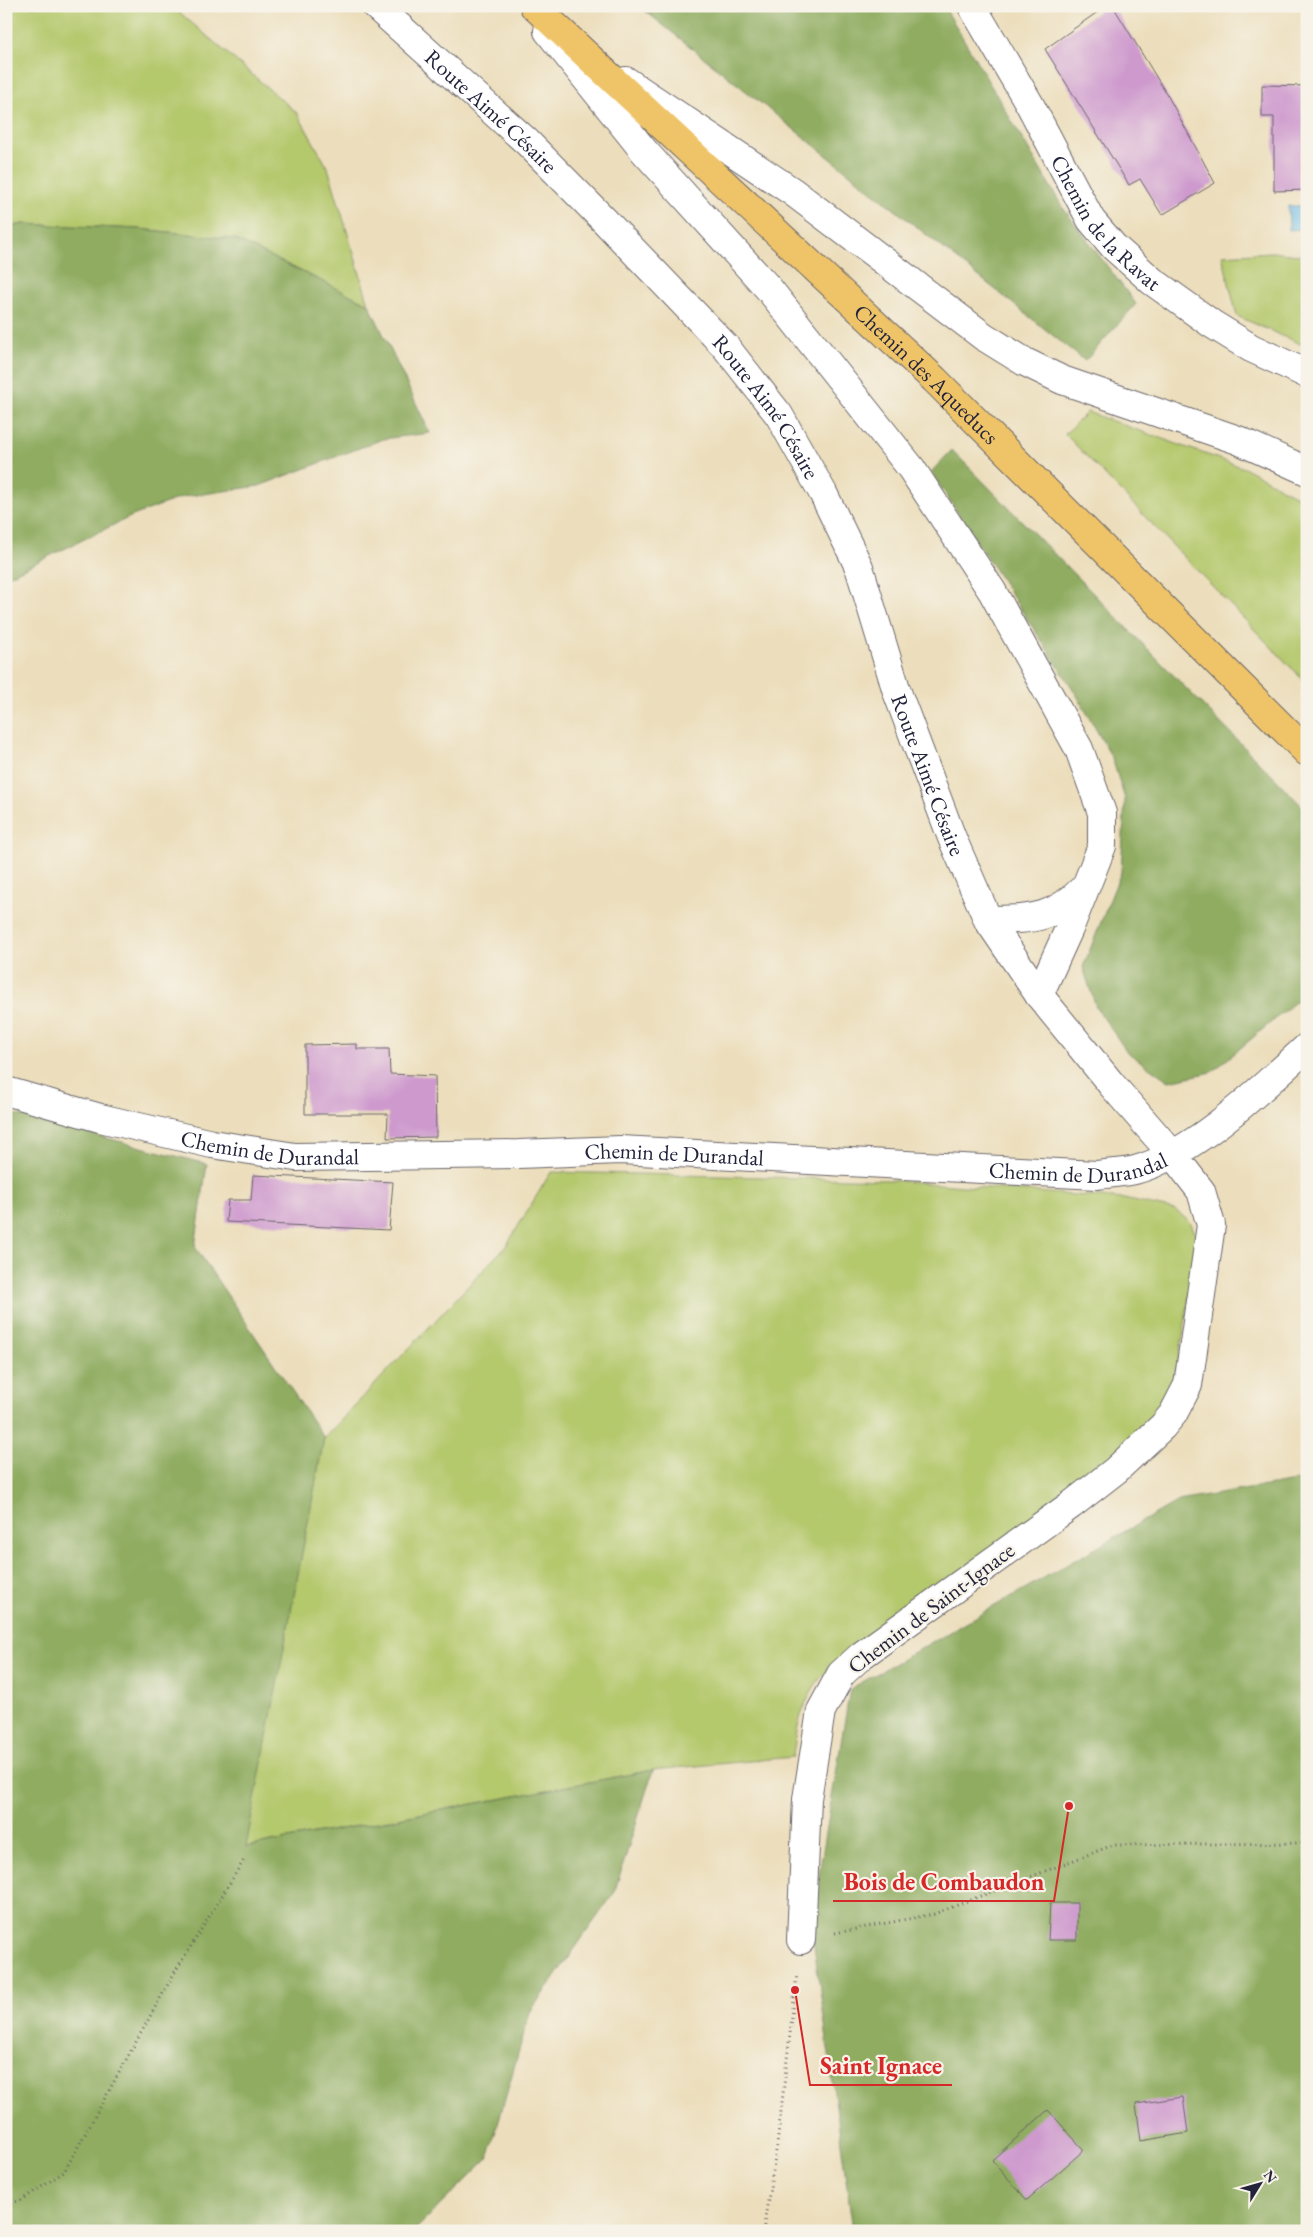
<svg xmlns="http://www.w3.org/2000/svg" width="1313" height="2237" viewBox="0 0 1313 2237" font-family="'EB Garamond',serif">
<rect width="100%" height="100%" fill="#f7f3e8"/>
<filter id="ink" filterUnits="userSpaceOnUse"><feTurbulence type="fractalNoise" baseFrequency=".02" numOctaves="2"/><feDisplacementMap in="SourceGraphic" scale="10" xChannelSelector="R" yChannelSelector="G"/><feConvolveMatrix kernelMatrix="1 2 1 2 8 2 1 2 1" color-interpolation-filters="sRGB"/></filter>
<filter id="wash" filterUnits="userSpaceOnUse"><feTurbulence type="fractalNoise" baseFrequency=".0096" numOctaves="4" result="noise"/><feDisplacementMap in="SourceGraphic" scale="20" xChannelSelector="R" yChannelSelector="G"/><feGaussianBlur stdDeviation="1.12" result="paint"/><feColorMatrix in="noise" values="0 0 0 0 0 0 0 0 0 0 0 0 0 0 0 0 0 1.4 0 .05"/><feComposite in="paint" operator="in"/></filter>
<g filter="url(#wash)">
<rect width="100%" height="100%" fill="#ecdebc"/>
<!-- green -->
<path fill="#b4c86c" stroke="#6b7554" d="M6 6H172L297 113 328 168 369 304 234 239 140 229 23 224 6 228Z
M1272 252 1307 256V347L1237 316 1222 255Z
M1087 412 1247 469 1307 502V684L1065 434Z
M551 1172 889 1180 1124 1199 1175 1210 1190 1222 1197 1237C1188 1292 1184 1381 1152 1425 1144 1435 1133 1444 1124 1452L863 1641C850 1651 835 1662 824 1674 803 1697 796 1728 793 1757L653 1770 245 1847 324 1438 506 1246Z"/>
<!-- forest -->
<path fill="#8fac60" stroke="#58674e" d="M639 6H944L1063 208 1136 304 1085 361Z
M23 224 140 229 234 239 369 304 430 433 383 439 259 486 182 497 130 517 6 577V228Z
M952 450 1307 811V992L1212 1072 1169 1081 1127 1052 1096 1007 1083 967 1121 872 1125 799 1112 758 1075 692 931 472Z
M6 1112 207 1164 195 1247 324 1438 246 1847 653 1770 614 1893 530 2012 488 2158 414 2231H6Z
M1307 1479V2231H853L811 1923 850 1689 1178 1501Z"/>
<!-- water -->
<path fill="#67b9e3" stroke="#446e8f" d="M1288 206H1307V229L1289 230Z"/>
<g id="blocks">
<!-- building -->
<path fill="#ce9ace" d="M1106 6H1113L1169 98 1215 183 1162 215 1140 179 1129 185 1045 49Z
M1262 85 1307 86V190L1274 191V117H1262Z
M357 1044V1049H389L390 1074 435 1076 436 1137 387 1138 388 1114H305V1045Z
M253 1175 393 1182 389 1230 226 1222 228 1200H251Z
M1050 1903H1077V1940H1048Z
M1183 2097 1188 2133 1141 2141 1136 2104Z
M1048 2110 1084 2150 1027 2200 992 2160Z"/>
</g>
</g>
<g filter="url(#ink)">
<use href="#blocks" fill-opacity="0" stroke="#696468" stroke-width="1"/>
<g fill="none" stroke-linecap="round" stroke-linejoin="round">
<!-- minor casing -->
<g stroke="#696468" stroke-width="30">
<g id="minor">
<path id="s1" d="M376 6 527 142 604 220 725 346 779 415 823 493 859 567 897 692 952 838 988 920 1039 995 1112 1085 1173 1155 1201 1191 1211 1225 1188 1385 1173 1414 1163 1426 1116 1470 1071 1505 862 1655 841 1674 821 1711 807 1799 801 1940"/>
<path id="s2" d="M972 6 1029 103 1091 220 1114 247 1152 281 1212 324 1251 348 1307 374"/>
<path d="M548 31 644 151 769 289 911 468 992 591 1079 749 1102 813V846L1069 929 1039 995"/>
<path d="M626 81 793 192 983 336 1025 362 1062 380 1238 440 1307 471"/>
<path d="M988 920C1033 919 1052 920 1085 887"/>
<path id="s3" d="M6 1091 100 1118 212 1144 295 1157 519 1154 620 1150 1097 1175C1109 1173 1123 1173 1135 1170 1194 1154 1262 1088 1307 1047"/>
</g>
</g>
<!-- primary casing -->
<g stroke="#696468" stroke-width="30">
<g id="primary">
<path id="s4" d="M534 6 935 380 1307 752"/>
</g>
</g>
<!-- path -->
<path stroke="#696468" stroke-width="3" stroke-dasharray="1 4" stroke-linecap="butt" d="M835 1933 934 1914 1113 1845 1307 1843
M6 2203 20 2201 64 2172 173 1975 244 1860
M763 2231 777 2145 797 1974"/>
<!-- minor -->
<use href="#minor" stroke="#fff" stroke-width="28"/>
<!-- primary -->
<use href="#primary" stroke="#efc469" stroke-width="28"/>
</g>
</g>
<g text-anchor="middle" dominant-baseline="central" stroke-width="4.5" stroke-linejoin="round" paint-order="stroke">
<!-- street labels -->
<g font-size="22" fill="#22223b" stroke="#f7f3e8">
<text stroke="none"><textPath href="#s1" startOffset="156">Route Aimé Césaire</textPath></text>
<text stroke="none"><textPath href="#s2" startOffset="256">Chemin de la Ravat</textPath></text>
<text stroke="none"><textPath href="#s4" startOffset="538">Chemin des Aqueducs</textPath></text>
<text stroke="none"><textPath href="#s1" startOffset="561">Route Aimé Césaire</textPath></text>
<text stroke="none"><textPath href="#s1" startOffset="966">Route Aimé Césaire</textPath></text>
<text stroke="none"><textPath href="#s3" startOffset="271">Chemin de Durandal</textPath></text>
<text stroke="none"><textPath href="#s3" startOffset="676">Chemin de Durandal</textPath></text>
<text stroke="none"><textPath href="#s3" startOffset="1081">Chemin de Durandal</textPath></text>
<text transform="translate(931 1608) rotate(-37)">Chemin de Saint-Ignace</text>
</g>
</g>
<!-- callouts -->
<path fill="none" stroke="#d62828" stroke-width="2" d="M1069 1806L1054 1901H833M795 1990L810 2085H952"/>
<g fill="#d62828" stroke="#f7f3e8" stroke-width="2">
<circle cx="1069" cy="1806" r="5"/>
<circle cx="795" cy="1990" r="5"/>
</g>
<g font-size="24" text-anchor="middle" font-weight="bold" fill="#d62828" stroke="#f7f3e8" stroke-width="4.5" stroke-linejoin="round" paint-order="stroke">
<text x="944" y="1890">Bois de Combaudon</text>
<text x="881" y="2074">Saint Ignace</text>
</g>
<!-- margin -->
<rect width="1313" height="2237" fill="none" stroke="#f7f3e8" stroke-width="25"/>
<!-- north arrow -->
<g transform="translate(1260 2184) rotate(53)" stroke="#f7f3e8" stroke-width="4" paint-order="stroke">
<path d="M0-4L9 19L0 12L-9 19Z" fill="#22223b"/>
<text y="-8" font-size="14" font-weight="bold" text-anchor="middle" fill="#22223b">N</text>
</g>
</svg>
